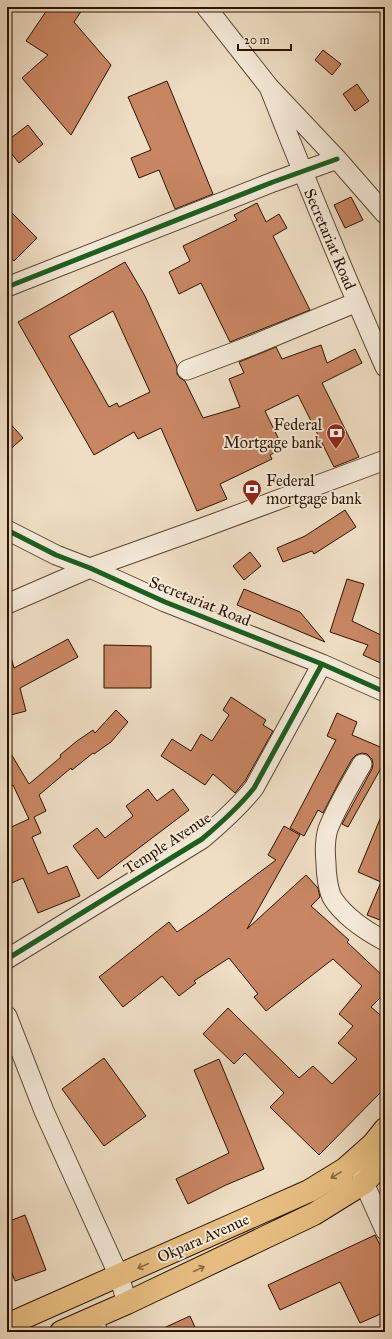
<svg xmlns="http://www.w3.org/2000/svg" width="392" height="1339" viewBox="0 0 392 1339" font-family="'IM FELL Great Primer',serif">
<rect width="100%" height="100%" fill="#efdec4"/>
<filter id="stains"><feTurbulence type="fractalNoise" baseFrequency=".005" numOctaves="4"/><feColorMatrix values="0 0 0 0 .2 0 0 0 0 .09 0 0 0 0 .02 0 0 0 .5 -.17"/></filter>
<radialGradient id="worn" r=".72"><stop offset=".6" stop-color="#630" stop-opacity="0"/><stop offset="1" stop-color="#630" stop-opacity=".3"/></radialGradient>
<!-- building -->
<path fill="#c98663" stroke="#2a1300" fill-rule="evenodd" d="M49 7H84L74 22 111 65 71 135 22 78 48 55 26 41Z
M323 50 341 64 332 75 315 60Z
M167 81 213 194 175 209 159 170 139 178 131 158 151 150 128 97Z
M357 84 369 101 355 111 343 94Z
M28 125 43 144 19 163 7 148V141Z
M351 197 363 220 345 228 334 205Z
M257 203 266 222 279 214 287 228 273 236 310 310 230 342 201 283 179 294 169 272 190 261 183 246 237 220 234 215Z
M7 208 37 238 14 261 7 254Z
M125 262 145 296 177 366V374L180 378 185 381 203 418 240 407 229 379 244 373 239 362 276 347 282 359 321 345 327 363 355 349 362 363 322 383 359 457 334 467 298 395 265 411 283 448 270 455 272 459 220 484 227 499 197 511 161 428 138 439 134 432 94 455 18 322ZM113 311 150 392 119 407 117 403 109 407 69 336Z
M7 420 23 438 7 452Z
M345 510 356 527 314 554 312 551 283 562 277 548 305 536Z
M250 552 261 566 244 580 233 566Z
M347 579 364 584 352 621 385 637V665L363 655 368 645 330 632Z
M244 589 300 612 325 642 237 605Z
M68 639 78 657 20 688 26 711 7 716V658L11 657 14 668Z
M104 645 151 646V688H104Z
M231 697 266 720 263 725 273 731 245 781 235 793 213 774 205 785 161 756 172 739 191 751 201 734 212 741 229 715 223 710Z
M116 710 128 722 111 742 94 754 93 753 72 770 71 768 39 795 46 811 34 817 41 833 32 837 48 874 67 866 80 896 38 913 23 878 7 885V829L29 819 13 785 7 788V747L29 784 61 757 60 755 77 741 93 730 95 733Z
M337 713 357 722 352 735 385 749V761L348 827 342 824 372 769 373 764 372 759 367 754 362 753 356 755 352 759 339 782 323 813 318 810 304 836 290 828 336 740 327 736Z
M148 789 157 801 173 789 189 810 98 879 73 846 97 828 105 838 133 816 126 806Z
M385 807V922L367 915 381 882 358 872Z
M284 826 300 835 247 929 306 875 318 888 320 897 311 906 349 940 347 942 385 978V993L371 1007 385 1019V1088L319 1155 270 1107 284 1093 245 1053 234 1064 203 1034 228 1008 299 1078 313 1066 332 1084 357 1059 338 1043 353 1026 339 1014 362 986 333 959 266 1011 254 997 258 994 229 958 194 981 196 983 179 996 162 976 123 1007 99 977 169 922 177 932 205 913 276 860 268 855Z
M104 1058 146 1116 104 1146 62 1089Z
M219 1059 264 1169 226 1185 188 1204 176 1179 229 1153 194 1070Z
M25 1215 46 1270 15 1281 7 1261V1222Z
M375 1235 385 1255V1312L360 1323 340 1282 280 1310 268 1285Z
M190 1316 197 1332H155Z"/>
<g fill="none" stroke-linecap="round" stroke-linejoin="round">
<!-- street casing -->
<g stroke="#5b4631" stroke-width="21">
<path id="street" d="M206 7 269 87 337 159 385 214
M269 87C306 181 344 274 385 367
M7 287 273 182 337 159
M187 370 253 345 357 302
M7 530 56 555 90 568 165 602 322 664 385 692
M7 604 90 568 202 528 385 460
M362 764C350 785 337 806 328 829 325 839 325 853 326 863 326 873 328 891 333 899 345 917 366 931 385 941
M7 959 202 839C221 823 238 808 254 788L322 664
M7 1016 44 1111 119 1276 127 1303
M361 1168 364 1183 385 1230
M92 1318 98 1332"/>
</g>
<!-- primary casing -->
<g stroke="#2a1300" stroke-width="24">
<path id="primary" d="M7 1325 309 1191 345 1169 373 1144 385 1129
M61 1332 127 1303 314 1214 364 1183 385 1160"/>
</g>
<!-- street -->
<use href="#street" stroke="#f5ead9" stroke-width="19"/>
<!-- primary -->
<use href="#primary" stroke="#e8bf82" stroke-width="22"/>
<!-- cycleway casing -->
<g stroke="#f5ead9" stroke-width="8">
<path id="cycleway" d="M7 287 273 182 337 159
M7 530 56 555 90 568 165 602 322 664 385 692
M7 959 202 839C221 823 238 808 254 788L322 664"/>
</g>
<!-- cycleway -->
<use href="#cycleway" stroke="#1b5e20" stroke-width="5"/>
</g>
<!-- one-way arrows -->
<defs><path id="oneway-shaft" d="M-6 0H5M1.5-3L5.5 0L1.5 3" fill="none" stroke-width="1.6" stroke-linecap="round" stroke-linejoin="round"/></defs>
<g stroke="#896941">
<use href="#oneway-shaft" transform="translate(336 1175) rotate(149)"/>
<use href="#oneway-shaft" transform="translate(143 1266) rotate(156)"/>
<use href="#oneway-shaft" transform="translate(199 1269) rotate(-25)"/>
</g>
<!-- icons -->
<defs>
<g id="bank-pin" transform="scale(1)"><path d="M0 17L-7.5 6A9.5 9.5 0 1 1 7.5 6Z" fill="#8f2418" stroke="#f5ead9"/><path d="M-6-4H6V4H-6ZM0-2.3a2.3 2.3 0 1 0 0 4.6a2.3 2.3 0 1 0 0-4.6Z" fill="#fff"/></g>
</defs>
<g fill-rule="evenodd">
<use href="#bank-pin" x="336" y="433"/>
<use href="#bank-pin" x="252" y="489"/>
</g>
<g text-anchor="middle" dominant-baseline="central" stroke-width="4" stroke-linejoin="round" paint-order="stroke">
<!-- street labels -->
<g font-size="16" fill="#2a1300" stroke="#f5ead9">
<text transform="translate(330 239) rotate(67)">Secretariat Road</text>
<text transform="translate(200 601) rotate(22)">Secretariat Road</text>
<text transform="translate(167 843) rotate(-33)">Temple Avenue</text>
<text transform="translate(203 1238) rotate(-24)">Okpara Avenue</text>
</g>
<!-- poi labels -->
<g font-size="16" fill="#2a1300" stroke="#f5ead9" text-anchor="end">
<text x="322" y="424">Federal<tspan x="322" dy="18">Mortgage bank</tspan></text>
<text x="266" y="480" text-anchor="start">Federal<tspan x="266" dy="18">mortgage bank</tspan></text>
</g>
</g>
<!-- margin -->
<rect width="392" height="1339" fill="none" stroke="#efdec4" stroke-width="24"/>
<rect x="8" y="8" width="376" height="1323" fill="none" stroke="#2a1300" stroke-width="2"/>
<rect x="12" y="12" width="368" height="1315" fill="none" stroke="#2a1300"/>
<!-- scale -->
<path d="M238 44v6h53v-6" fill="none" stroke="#2a1300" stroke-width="2"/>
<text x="244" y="44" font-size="12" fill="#2a1300" stroke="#f5ead9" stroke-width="3" paint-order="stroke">20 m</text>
<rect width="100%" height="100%" filter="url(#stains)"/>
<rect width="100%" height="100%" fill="url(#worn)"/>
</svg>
